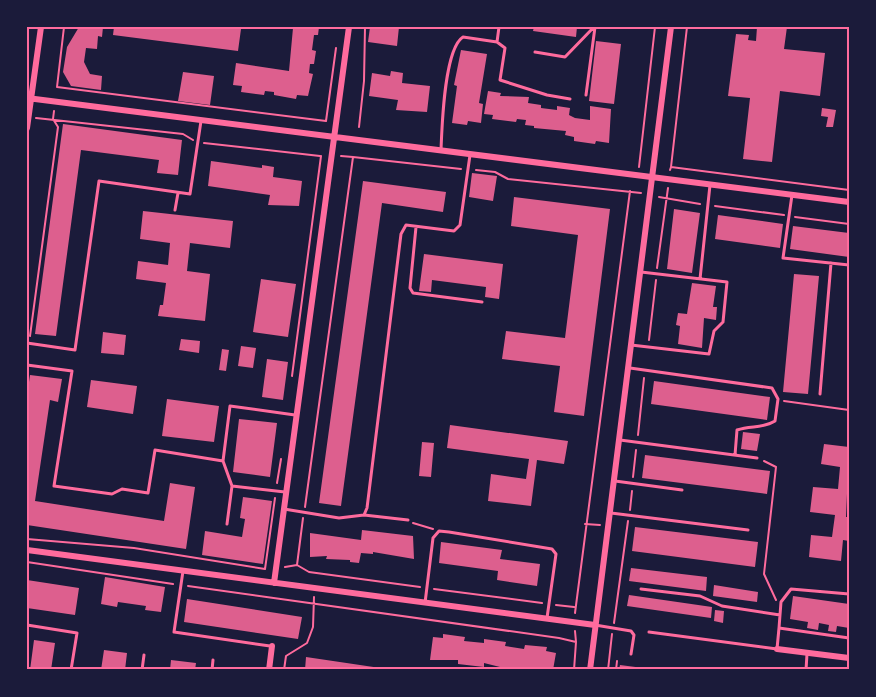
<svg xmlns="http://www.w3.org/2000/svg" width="876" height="697" viewBox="0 0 876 697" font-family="Mulish,sans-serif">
<rect width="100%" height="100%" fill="#1b1b3a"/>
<!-- building -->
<path fill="#dd5f8e" d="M79 27H103L102 37 98 36 97 49 86 48 84 62 90 74 102 76 101 90 71 86 63 72 67 47Z
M114 27H225L241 29 238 51 113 35Z
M319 27 318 35H314L312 50 316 51 314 64H310L309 73 313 74 308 96 297 95 296 99 274 95V92L265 91 264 95 241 92 242 86 233 85 236 63 289 71 293 28Z
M370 27H399L397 46 368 42Z
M534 27H577L576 37 533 31Z
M757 27H787L784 49 825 53 820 96 780 91 772 162 743 159 750 98 728 96 736 34 749 35 748 40 756 41Z
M596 41 621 44 614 104 589 101Z
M461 50 487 54 479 103 483 104 481 123 468 121 467 125 452 123 457 86 454 85Z
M391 71 403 73 402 83 430 86 427 112 396 110 398 100 369 96 372 73 390 76Z
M183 72 214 76 210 105 178 101Z
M488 91 501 93 500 96 529 97 528 103 541 105V108L557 110V106L570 108 569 115 575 118 590 120V106L611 109 609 143 596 141 595 144 574 141V137L565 135 566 131 534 128V126L525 125 526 120 517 119 516 122 492 119 493 115 484 114Z
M822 108 836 110 833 127H826L828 117 821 116Z
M63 124 182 140 178 175 157 173 159 160 81 150 56 336 35 334Z
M211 161 262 168V165L274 167 273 177 302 181 299 206 268 205 270 195 208 186Z
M472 173 497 176 493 201 469 197Z
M363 181 446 192 443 212 382 203 341 506 319 503Z
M514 197 610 209 584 416 554 412 560 366 502 359 506 331 565 338 578 235 511 226Z
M674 209 700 213 692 273 667 269Z
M143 211 233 221 230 248 190 243 187 271 210 274 205 321 158 316 160 305H163L166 283 136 279 138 261 168 265 170 243 140 239Z
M718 215 783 224 780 248 715 239Z
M793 226 849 233V257L790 249Z
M424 254 503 264 499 299 485 297 486 287 432 280 431 292 419 291Z
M794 274 819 276 808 394 783 392Z
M261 279 296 284 288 337 253 332Z
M692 283 716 286 713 307H717L716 320 704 318 702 348 678 344 680 326 676 325 678 313 687 314Z
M103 332 126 335 124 355 101 353Z
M181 339 200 341 199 353 179 350Z
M241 346 256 348 253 368 238 366Z
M222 349 229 350 226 371 219 370Z
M267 359 288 362 283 400 262 397Z
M30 375 62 379 58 402 50 400 35 501 164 521 170 483 195 487 186 549 27 525V396Z
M91 380 137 386 133 414 87 407Z
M654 381 770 397 767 420 651 404Z
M167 399 219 406 214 442 162 436Z
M239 419 277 423 270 477 233 472Z
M450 425 568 441 564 464 537 460 531 506 488 501 491 474 526 479 529 459 447 448Z
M743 432 760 434 757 451 741 449Z
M422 442 434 443 431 477 419 476Z
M824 444 849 447 846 517H849V541L843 540 841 561 809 557 811 535 832 537 835 515 810 512 813 487 838 489 840 467 821 464Z
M645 455 770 471 767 494 642 478Z
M243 497 272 501 263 564 202 555 205 531 242 537 245 519 240 518Z
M635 527 758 542 755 567 632 551Z
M362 530 413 536 414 559 373 552V554L361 553 359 563 350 562V560L326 559 327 556 310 557V533L361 540Z
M441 542 502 550 500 559 540 564 537 586 497 580 498 571 439 563Z
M631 568 707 577 706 591 629 581Z
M105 577 165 587 161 612 145 610 146 606 118 602 117 607 101 604Z
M27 580 79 588 75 615 27 608Z
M714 585 758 592 757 602 713 596Z
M629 595 712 607 711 618 627 606Z
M793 596 849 604V628L837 626 836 632 828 631 829 625 819 623 818 630 807 628 808 622 790 619Z
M187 599 302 617 298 639 184 622Z
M715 610 724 611 723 623 714 621Z
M443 634 465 637 464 641 484 643V639L506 642 505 646 524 649 525 645 547 647 546 651 556 653 553 670H512L484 663V667L458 664V660H430L433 637 443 638Z
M34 640 55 643 51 670H30Z
M104 650 127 653 125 670H101Z
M306 657 387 669V670H305Z
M171 660 196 663 195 670H170Z
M620 665 651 669V670H619Z"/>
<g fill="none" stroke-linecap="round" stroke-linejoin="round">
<!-- path -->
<path stroke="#ff6b9d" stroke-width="2" d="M64 27 57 87 326 121 336 48
M36 118 183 134 193 140
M359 127 364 81 365 27
M204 143 320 156
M341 156 353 157
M639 167 655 27
M671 167 687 27
M476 170 495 172 508 179 641 193
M670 170 671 167 849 190
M659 197 700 204
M715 206 784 215
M795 217 849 224
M657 268 668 188
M30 336 58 127 53 119 54 111
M649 340 656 280
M27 357 28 350
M292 376 321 156
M784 401 849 410
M638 435 644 378
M764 461 776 467 764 574 776 600
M633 477 636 450
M277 483 281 459
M305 507 353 157 461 169
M630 510 632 491
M413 523 433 529
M585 524 600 525
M27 539 134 548 265 569 275 498
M27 562 173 584
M297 565 303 518
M285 567 297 565 309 572 420 587
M188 586 559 638 576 642 574 670
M434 589 542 603
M556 605 574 607
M575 613 630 191
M614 623 628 521
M575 631 576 642
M284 670 286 656 307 643 313 627 314 597
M608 670 612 634
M616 670 617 661"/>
<!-- service -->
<path stroke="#ff6b9d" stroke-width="3" d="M497 42 499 27
M535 52 565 57 594 27
M586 95 595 27
M441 150C442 127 444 49 463 37L497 42 505 48 500 80 547 95 570 99
M792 195 783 258 849 265
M175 210 178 193
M416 227 410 288 413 293 482 302
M700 279 710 185
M27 343 75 350 99 181 190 194 201 121
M631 345 709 354 714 331 723 322 727 282 641 272
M27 365 72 371 54 486 112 494 122 489 148 493 155 450 223 461 232 486 285 492
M630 368 772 388 778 399 775 421C762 429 751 425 737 430L735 455
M820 394 831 263
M620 440 757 458
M223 461 230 406 295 415
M615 481 682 490
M284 509 339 518 364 515 367 508 401 234 406 225 454 231 460 225 470 155
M611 513 748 530
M364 515 408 520
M227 524 232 486
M183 571 174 632 270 646
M641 589 700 596 722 606 780 615
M425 603 433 538 439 531 449 532 552 549 556 554 547 618
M27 625 77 633 71 670
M595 625 631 631 634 635 631 654
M779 628 781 602 791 589 849 594
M649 632 777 649 779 628 849 638
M142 670 144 655
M212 670 213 660
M806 670 807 654"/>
<!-- minor -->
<path stroke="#ff6b9d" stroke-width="6" d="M27 98 849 202
M27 128 41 27
M27 550 595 625
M274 583 349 27
M777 649 849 658
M269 670 272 646
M590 670 671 27"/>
</g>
<!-- border -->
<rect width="876" height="697" fill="none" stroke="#1b1b3a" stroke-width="57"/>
<rect x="28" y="28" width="820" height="640" fill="none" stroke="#ff6b9d" stroke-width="2"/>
</svg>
